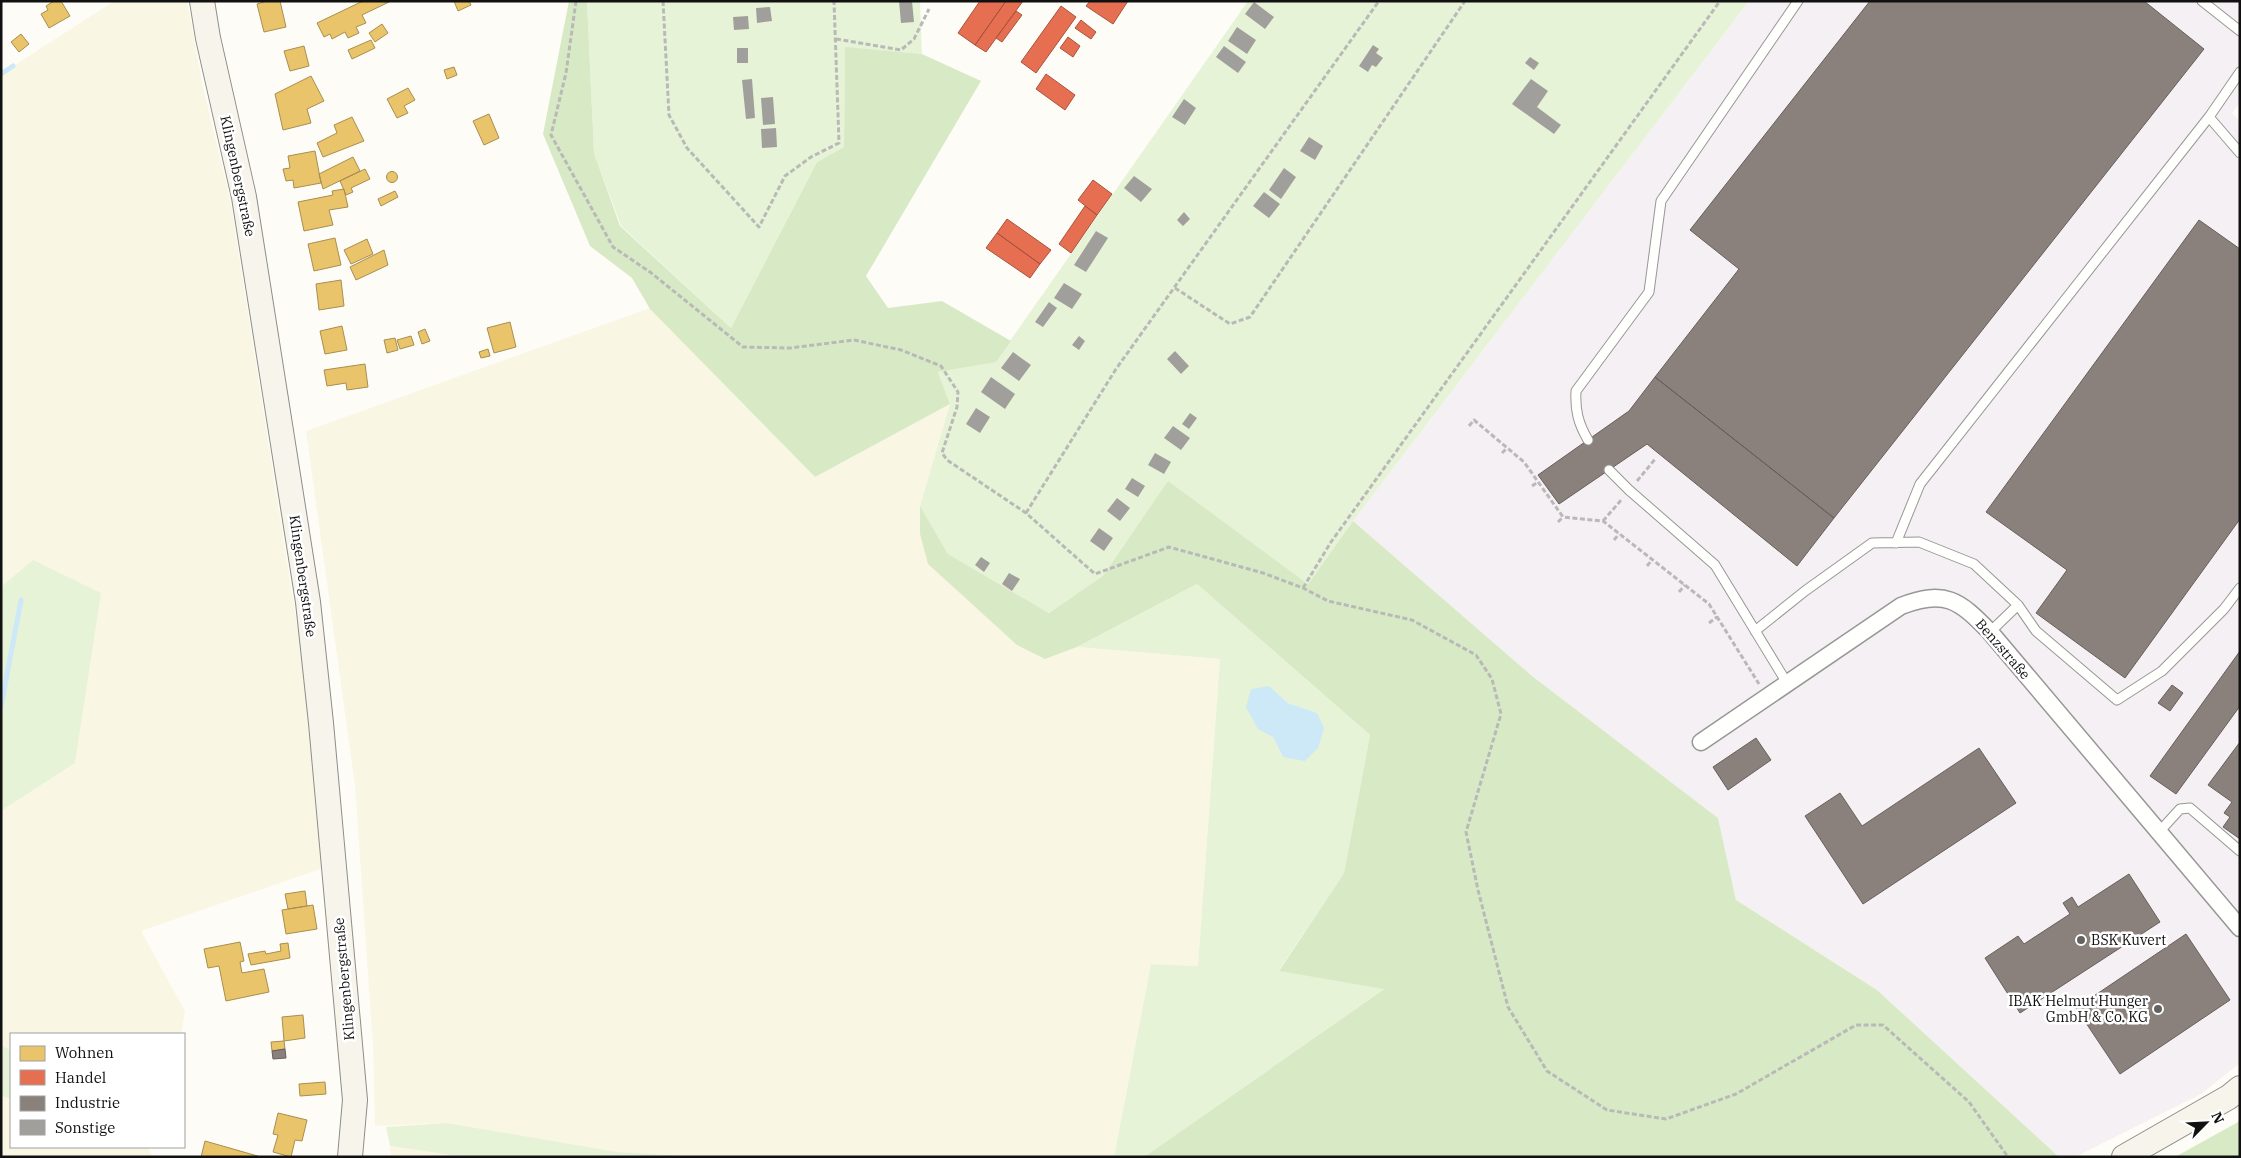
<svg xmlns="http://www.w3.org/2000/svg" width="2241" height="1158" viewBox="0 0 2241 1158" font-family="'IBM Plex Serif',serif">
<rect width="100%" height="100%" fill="#fdfcf7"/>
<!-- industrial -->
<path fill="#f5f0f3" d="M1749 1H2240V103L2232 113 2240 121V1063L2201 1094 2075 1157H2059L1877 990 1736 900 1718 818 1532 676 1353 521Z"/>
<!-- farmland -->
<path fill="#f9f7e4" d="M114 1H187L203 87 230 198 299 638 326 867 141 931 185 1011 181 1034H11V1147H147L153 1157H1V811L75 763 1 587V74Z
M650 308 815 477 950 404 920 506 1045 659 1077 647 1220 659 1198 966 1151 964 1114 1157H703L618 1152 447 1123 375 1126 373 1046 355 786 306 431Z
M390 1146 403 1148 464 1157H391Z"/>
<!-- green -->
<path fill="#e7f3d7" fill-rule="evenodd" d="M587 1H920L922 54 845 48 844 147 817 162 731 328 621 226 594 153Z
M1248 1H1749L1353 521 1308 584 1168 482 1103 577 1049 613 948 554 920 506 950 404 938 372 996 361Z
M33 560 101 593 75 763 1 811V587Z
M1197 584 1370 735 1344 873 1279 970 1385 988 1144 1157H1114L1151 964 1198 966 1220 659 1077 647ZM1269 686 1288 703 1317 713 1283 757 1273 737Z
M1 1046 11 1050 10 1098 1 1096Z
M447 1123 618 1152 703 1157H464L390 1146 386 1127Z"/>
<!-- forest -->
<path fill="#d8eac5" d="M569 1H587L594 153 620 226 731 328 817 162 844 147 845 47 922 54 981 81 866 276 888 308 942 301 1011 341 996 362 938 372 950 404 815 477 650 309 632 278 590 246 543 134Z
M1168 481 1308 584 1353 521 1532 676 1718 818 1736 900 1877 990 2059 1157H1144L1384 989 1279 971 1344 873 1370 735 1197 584 1077 647 1045 659 1017 645 928 564 920 534V506L948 554 1049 613 1103 576Z
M2240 1121V1157H2175Z"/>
<!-- water -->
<path fill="#cde8f7" d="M1269 686 1288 703 1317 713 1324 728 1318 748 1305 761 1283 757 1273 737 1258 729 1246 707 1251 689Z"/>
<!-- homes -->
<path fill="#e9c46a" stroke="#a88e4f" d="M54 1H61L70 16 49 28 41 14 48 10 46 6Z
M267 1H280L286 27 264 32 257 4Z
M363 1 389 2 362 15 366 23 356 27 359 33 348 38 345 32 332 39 330 34 324 37 317 23Z
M454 1H469L471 5 458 11Z
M382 24 388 33 375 42 369 33Z
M21 34 29 44 19 52 11 42Z
M371 40 375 48 352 59 348 50Z
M304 46 309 66 290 71 284 51Z
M454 67 457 75 447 79 444 70Z
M311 76 324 101 307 109 311 123 283 130 275 94Z
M408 88 415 100 404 106 408 113 397 118 387 99Z
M489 114 499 138 484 145 473 121Z
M352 117 364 141 323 157 317 143 337 133 334 125Z
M315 151 321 183 294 188 293 180 286 181 283 169 290 168 288 156Z
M353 157 360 171 323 189 319 174Z
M365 169 370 179 351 188 353 192 346 195 340 181Z
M386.5 177a5.5 5.5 0 1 1 11 0a5.5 5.5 0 1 1-11 0Z
M344 189 348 207 329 210 333 225 304 231 298 202 333 195 332 191Z
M395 191 398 197 381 206 378 199Z
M335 238 341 265 314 271 308 244Z
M367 239 373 254 351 264 344 250Z
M384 250 388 265 356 280 350 267Z
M341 280 344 306 319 310 316 284Z
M510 322 516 347 494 353 487 328Z
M342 326 347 350 325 354 320 331Z
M425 329 430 341 422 344 418 332Z
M411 336 414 345 400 349 397 340Z
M395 338 398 350 387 353 384 340Z
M488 349 490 356 481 358 479 352Z
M365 364 368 387 347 390 346 383 327 386 324 370Z
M305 891 307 906 288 909 285 894Z
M313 905 317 929 286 934 282 910Z
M240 942 244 961 240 962 242 973 264 969 269 992 226 1001 219 966 208 968 204 949Z
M288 943 290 958 251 965 248 954 265 951 266 954 281 951 280 944Z
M303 1015 305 1038 284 1041 282 1017Z
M284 1041 285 1049 272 1051 271 1042Z
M325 1082 326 1094 300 1096 299 1084Z
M278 1113 307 1120 302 1141 295 1140 291 1157 273 1152 278 1135 273 1134Z
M205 1141 261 1157H201Z"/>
<!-- shops -->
<path fill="#e76f51" stroke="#a7533e" d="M980 1H1006L975 45 958 33Z
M1006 1H1023L986 52 975 45Z
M1090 1H1128L1113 24 1086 6Z
M1061 6 1076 17 1036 73 1021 62Z
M1016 11 1022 15 1002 42 996 38Z
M1081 20 1096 32 1091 39 1075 28Z
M1068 37 1080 46 1073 57 1060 48Z
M1046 74 1075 95 1065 110 1036 89Z
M1093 180 1112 194 1097 215 1078 200Z
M1085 206 1097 215 1071 253 1059 244Z
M1007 219 1051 250 1040 264 997 233Z
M997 233 1040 264 1030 278 986 248Z"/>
<!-- industry -->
<path fill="#8a817c" stroke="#665f5c" d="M1870 1H2144L2204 49 1834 518 1655 377 1739 269 1690 230Z
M2199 220 2240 249V519L2125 678 2036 613 2067 570 1986 512Z
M1655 377 1834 518 1797 566 1647 444 1559 504 1538 475 1629 411Z
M2240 651V706L2176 794 2150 776Z
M2172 685 2183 693 2170 711 2158 703Z
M1756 738 1771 760 1728 790 1713 767Z
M2240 742V839L2223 827 2230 817 2224 813 2232 802 2208 785Z
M1979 748 2016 803 1863 904 1805 816 1840 793 1862 826Z
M2129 874 2160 922 2020 1013 1985 958 2018 936 2024 944 2070 914 2063 903 2072 897 2078 907Z
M2186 934 2230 1000 2120 1074 2076 1008Z
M285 1049 286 1058 273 1059 272 1051Z"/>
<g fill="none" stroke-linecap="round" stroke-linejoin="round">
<!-- stream -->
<path stroke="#cde8f7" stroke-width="5" d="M1 74 13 66
M1 707 21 600"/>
</g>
<!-- building -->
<path fill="#a19f9c" d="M899 1H912L914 22 901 23Z
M1254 2 1274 17 1265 29 1245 14Z
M770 7 772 21 757 23 756 8Z
M748 16 749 29 734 30 733 17Z
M1237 27 1256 40 1247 54 1228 41Z
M1373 45 1379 49 1376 53 1383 58 1376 67 1372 65 1368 72 1359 66Z
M1224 46 1246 62 1238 73 1216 57Z
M737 48H748V63H737Z
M1530 57 1539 63 1534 70 1525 63Z
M752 79 755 118 746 119 742 80Z
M1531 79 1548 91 1537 107 1561 125 1554 134 1512 104Z
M773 97 775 124 763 125 761 98Z
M1184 99 1196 108 1185 125 1172 117Z
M776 128 777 147 762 148 761 129Z
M1309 137 1323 146 1315 160 1300 151Z
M1284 168 1296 177 1281 199 1269 190Z
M1134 176 1152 189 1141 202 1124 188Z
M1264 192 1280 204 1269 218 1253 206Z
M1184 212 1190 219 1183 226 1177 220Z
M1096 231 1108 238 1086 272 1074 265Z
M1064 283 1082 294 1072 309 1054 298Z
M1049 302 1057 308 1043 327 1035 322Z
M1079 336 1085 341 1079 350 1072 345Z
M1175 351 1189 366 1181 374 1167 359Z
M1013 352 1031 365 1019 381 1001 368Z
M991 377 1015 394 1005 409 981 392Z
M976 408 990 417 980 433 966 424Z
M1190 413 1197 418 1189 429 1182 424Z
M1173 426 1190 438 1181 450 1164 438Z
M1155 453 1171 462 1164 474 1148 465Z
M1132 478 1145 486 1138 497 1125 489Z
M1117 498 1130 508 1120 521 1107 511Z
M1099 528 1113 538 1104 551 1090 541Z
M981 557 990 563 984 572 975 565Z
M1009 573 1020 579 1012 591 1002 584Z"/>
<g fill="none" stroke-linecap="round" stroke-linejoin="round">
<!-- lane casing -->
<g stroke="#979795" stroke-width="11">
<path id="lane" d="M2202 1 2240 31
M2209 117 2240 153
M1588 440C1578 423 1575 410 1576 391L1649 292 1661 201 1798 1
M1609 470 1629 490 1715 565 1787 683
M1896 543 1920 484 2209 117 2240 72
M1755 631 1805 591 1872 543 1919 542 1974 564 2018 605 2036 631 2117 700 2162 671 2224 609 2240 588
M1990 632 2018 605
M2159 832 2180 809 2190 808 2240 851"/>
</g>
<!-- street casing -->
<g stroke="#979795" stroke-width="19">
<path id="street" d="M1701 742 1901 606C1945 589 1959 600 1990 632L2240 928"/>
</g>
<!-- secondary casing -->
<g stroke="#8e8d8b" stroke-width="26">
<path id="secondary" d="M202 1 208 38 244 197 308 602 321 723 355 1100 350 1157
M2124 1157 2229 1097 2240 1088"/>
</g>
<!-- path -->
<path stroke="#b9b9b8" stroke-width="3" stroke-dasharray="5 2.5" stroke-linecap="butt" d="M576 1 566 73 551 135 613 247 650 272 743 347 790 348 854 340 901 350 941 366 958 392 957 407 942 453 947 460 1026 513 1095 574 1169 547 1263 573 1303 588 1328 601 1412 620 1476 655 1492 679 1501 714 1466 832 1478 890 1508 1007 1547 1071 1607 1110 1666 1119 1736 1094 1856 1025H1883L1969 1102 2008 1157
M663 1 669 115 687 148 759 227 785 176 811 157 839 143 834 1
M836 39 901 50 914 39 929 9
M1175 288 1230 324 1250 317 1465 1
M1469 426 1474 420 1524 462 1563 517 1603 521 1709 604 1759 684
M1502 453 1507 448
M1637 481 1656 458
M1532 486 1538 482
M1026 513 1116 369 1379 1
M1603 521 1622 499
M1558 522 1563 517
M1614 540 1619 534
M1647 566 1652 560
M1303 588 1331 542 1720 1
M1679 592 1685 585
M1709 623 1717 617"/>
<!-- lane -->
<use href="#lane" stroke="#fffffe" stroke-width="9"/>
<!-- street -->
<use href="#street" stroke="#fffffe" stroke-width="16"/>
<!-- secondary -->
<use href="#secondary" stroke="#f6f4eb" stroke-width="24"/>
</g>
<!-- markers -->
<g fill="#646362" stroke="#fff" stroke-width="2">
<circle cx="2081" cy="940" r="5"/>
<circle cx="2158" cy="1009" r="5"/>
</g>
<g text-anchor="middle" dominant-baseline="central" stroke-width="5" stroke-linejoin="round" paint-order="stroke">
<!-- street labels -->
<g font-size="14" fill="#111" stroke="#fff">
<text transform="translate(238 176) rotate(78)">Klingenbergstraße</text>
<text transform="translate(303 576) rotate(82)">Klingenbergstraße</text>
<text transform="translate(2003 649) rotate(49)">Benzstraße</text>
<text transform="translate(344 979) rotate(-95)">Klingenbergstraße</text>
</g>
<!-- poi labels -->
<g font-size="14" fill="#111" stroke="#fff" text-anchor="start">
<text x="2091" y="940">BSK Kuvert</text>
<text x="2148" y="1001" text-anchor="end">IBAK Helmut Hunger<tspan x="2148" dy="16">GmbH &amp; Co. KG</tspan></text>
</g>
</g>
<!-- border -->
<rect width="2241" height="1158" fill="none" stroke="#111111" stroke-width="5"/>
<!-- legend -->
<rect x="10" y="1033" width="175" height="115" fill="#ffffff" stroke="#a0a0a0"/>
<rect x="20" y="1046" width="25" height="15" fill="#e9c46a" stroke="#a0a0a0"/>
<text x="55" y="1058" font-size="15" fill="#111111">Wohnen</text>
<rect x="20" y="1070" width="25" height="15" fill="#e76f51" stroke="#a0a0a0"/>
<text x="55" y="1083" font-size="15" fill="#111111">Handel</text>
<rect x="20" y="1096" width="25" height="15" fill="#8a817c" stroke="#a0a0a0"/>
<text x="55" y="1108" font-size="15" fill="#111111">Industrie</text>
<rect x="20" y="1120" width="25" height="15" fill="#a19f9c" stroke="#a0a0a0"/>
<text x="55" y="1133" font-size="15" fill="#111111">Sonstige</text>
<!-- north arrow -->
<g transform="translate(2206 1123) rotate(66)" stroke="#ffffff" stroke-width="4" paint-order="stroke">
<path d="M0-4L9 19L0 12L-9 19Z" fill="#111111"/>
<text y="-8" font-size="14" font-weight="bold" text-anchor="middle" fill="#111111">N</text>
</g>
</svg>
